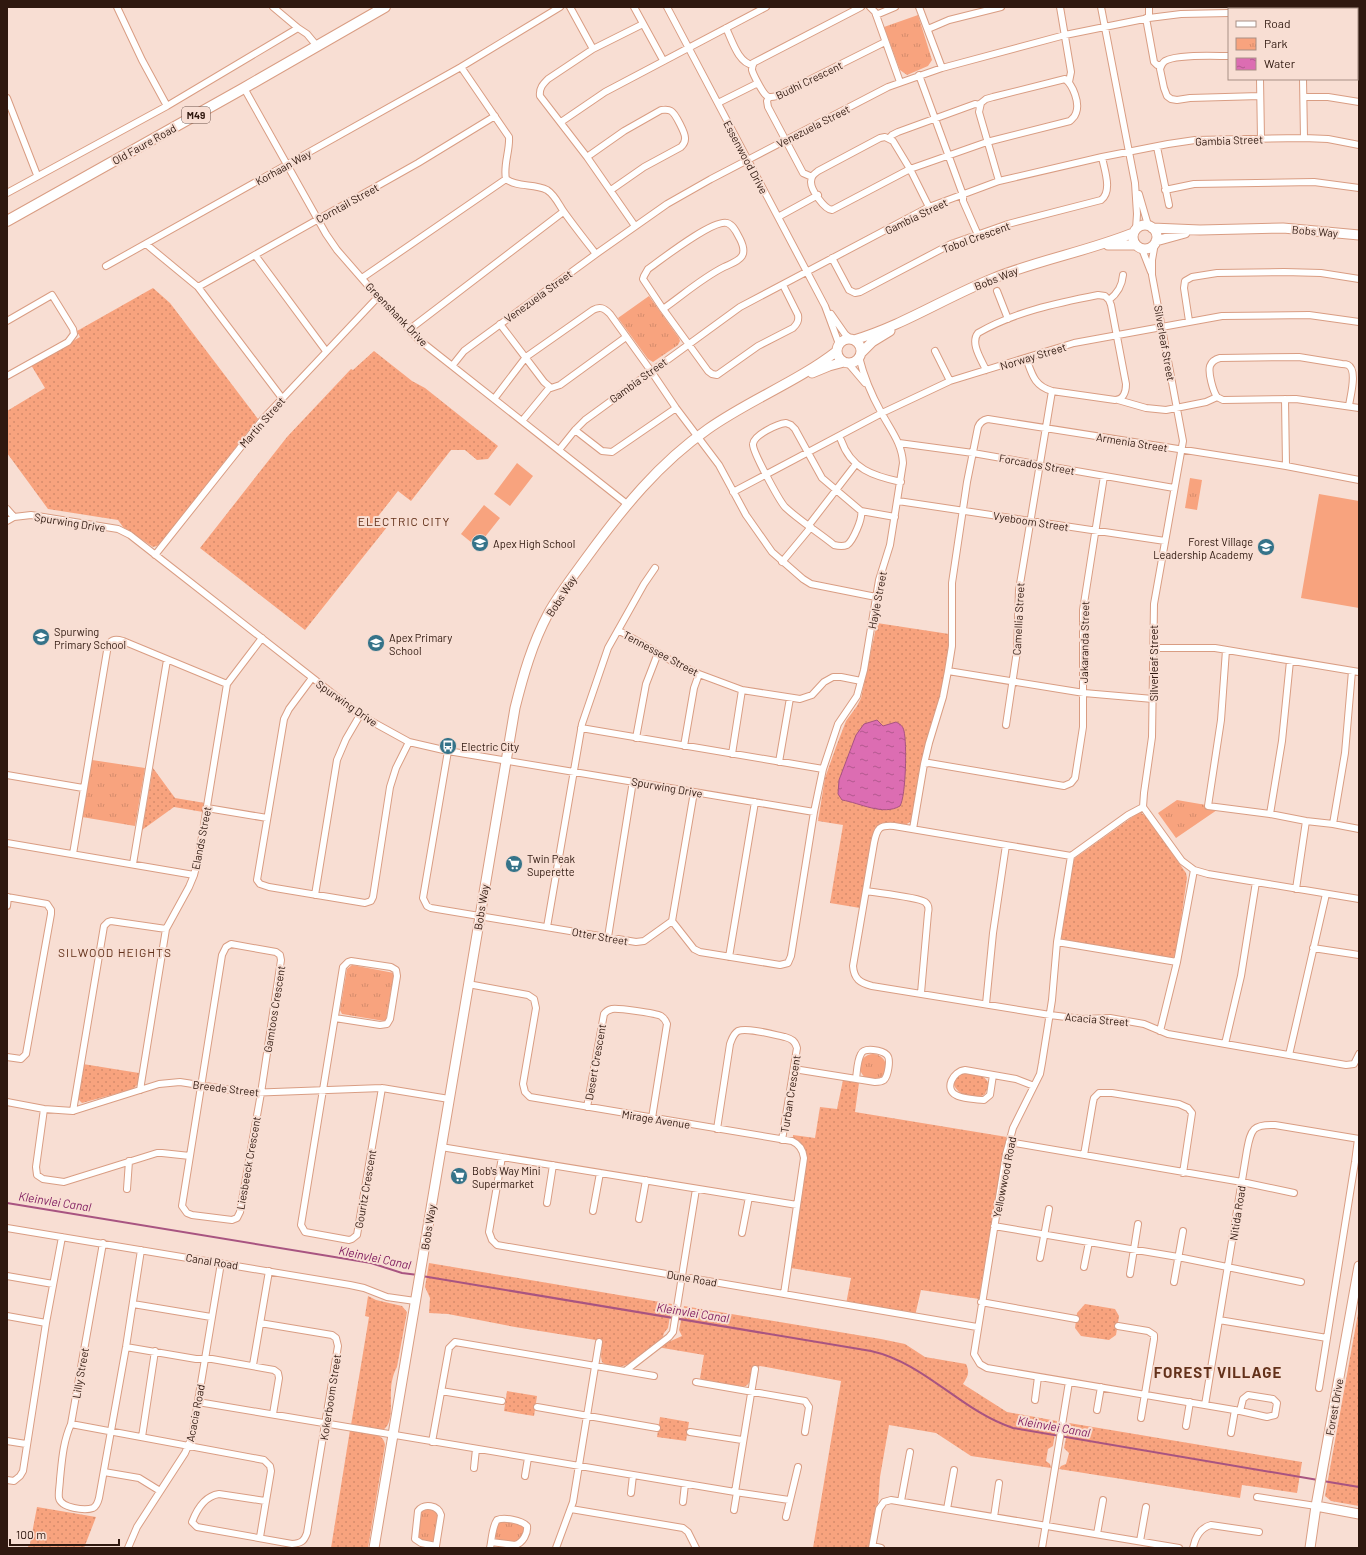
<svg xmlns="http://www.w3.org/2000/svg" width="1366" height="1555" viewBox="0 0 1366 1555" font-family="Barlow,sans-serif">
<defs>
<pattern id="grass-dots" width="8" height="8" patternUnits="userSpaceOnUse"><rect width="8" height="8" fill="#f8a37e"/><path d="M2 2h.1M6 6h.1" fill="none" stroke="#d58c6c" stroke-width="1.8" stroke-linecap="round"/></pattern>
<pattern id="park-tufts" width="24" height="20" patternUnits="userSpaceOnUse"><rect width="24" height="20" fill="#f8a37e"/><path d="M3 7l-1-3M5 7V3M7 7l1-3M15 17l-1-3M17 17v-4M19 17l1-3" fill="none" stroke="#d58c6c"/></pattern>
<pattern id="water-ripples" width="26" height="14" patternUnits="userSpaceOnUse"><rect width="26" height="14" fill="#dc6db2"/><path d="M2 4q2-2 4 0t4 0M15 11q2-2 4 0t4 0" fill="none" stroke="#b3598f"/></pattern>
</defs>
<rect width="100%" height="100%" fill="#f8ded3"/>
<!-- grass -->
<path fill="url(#grass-dots)" d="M153 288 170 303 258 419 160 544 157 546 153 547 123 527 118 520 48 509 7 453V411L45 388 31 365 80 337 77 331Z
M374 351 412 381 425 388 498 446 488 459 477 460 465 450H451L411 501 398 491 376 519 387 527 305 630 200 548 287 437 351 369 353 370Z
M877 623 949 634 948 650 941 696 912 821 905 825 882 823 875 828 860 908 830 903 843 825 818 821 825 778 836 747 846 721 857 706 861 698Z
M153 768 175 798 205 803 203 812 174 807 142 830Z
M1138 813H1141L1146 816 1186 873 1187 878 1176 954 1172 959 1063 941 1061 938 1072 863 1075 858Z
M83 1064 139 1073 138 1084 133 1089 82 1103 78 1099Z
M966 1073C975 1074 986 1074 989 1085L985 1094C968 1107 936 1079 966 1073Z
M843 1080 859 1083 855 1112 1007 1137 979 1299 921 1290 915 1316 846 1304 851 1278 791 1268 807 1157C805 1148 802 1143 793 1138V1135L815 1138 820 1107 837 1109Z
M429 1263 672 1304 668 1328 664 1333 662 1340 632 1363 620 1367 606 1365 602 1362 601 1357 602 1341 515 1327 448 1314 429 1313 430 1298 425 1287Z
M368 1296 376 1300 402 1306 407 1312 397 1367C393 1374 391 1383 391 1391 390 1402 394 1423 383 1430L351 1425 369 1317 365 1316Z
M1085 1304 1115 1309 1119 1316 1116 1335 1109 1340 1081 1336 1075 1328 1077 1313Z
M684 1306 881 1339 905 1344 925 1357 966 1364C970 1373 968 1376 963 1384L1007 1412 1057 1421 1053 1446 1048 1449 1046 1461 1050 1464 1051 1468 971 1456 936 1433 889 1425 880 1477 878 1504 876 1507 869 1548H813L841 1381 760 1366 752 1370C751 1377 751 1386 742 1387L702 1381 700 1378 704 1355 657 1347 682 1336 679 1330Z
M1359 1308V1506L1331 1501 1325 1496Z
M507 1391 537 1396 534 1416 504 1411Z
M660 1417 689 1422 686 1441 657 1437Z
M1069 1423 1302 1462 1297 1493 1242 1485 1240 1498 1059 1469 1061 1466 1066 1464 1069 1453 1064 1448Z
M350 1430C362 1432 384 1431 385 1445L368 1548H331Z
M37 1507 96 1517 84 1548H27L30 1544Z"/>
<!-- park -->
<path fill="url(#park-tufts)" d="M918 15 932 60 928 66 907 75 900 70 898 65 884 27Z
M649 296 679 338 680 341 678 345 653 362 648 359 618 318Z
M1190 478 1202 480 1197 510 1185 508Z
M92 760 145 768 135 826 82 817Z
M1177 800 1206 805 1211 809 1217 810 1176 838 1158 813Z
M352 965 394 973 386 1020 384 1021 342 1014 340 1010 347 969Z
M860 1067a13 13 0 1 1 26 0a13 13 0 1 1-26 0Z
M424 1508 436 1510 438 1514 434 1540 431 1542 419 1540 417 1537 421 1511Z
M500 1521 523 1525 525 1529 521 1540 517 1543 497 1540 495 1537 497 1524Z"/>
<!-- pitch -->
<path fill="#f8a37e" d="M517 463 533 476 510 506 494 494Z
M1319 494 1359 501V608L1301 598Z
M484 505 500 518 477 547 461 534Z"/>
<!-- water -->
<path fill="url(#water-ripples)" stroke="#a85481" d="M877 720 883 726 896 722C900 724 903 726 904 731 907 743 906 796 900 806 883 816 860 803 842 800L838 794 839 780 856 735 864 724Z"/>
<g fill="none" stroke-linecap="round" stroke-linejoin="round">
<!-- stream -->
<path stroke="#a85481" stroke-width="2" d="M7 1203 371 1263 402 1273 418 1275
M422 1276 871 1351C925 1363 961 1411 1013 1428L1318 1480
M1323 1481 1359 1487"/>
<!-- street casing -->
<g stroke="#d99d83" stroke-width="8">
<path id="street" d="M117 7 142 60 167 106
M570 7 593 49
M634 7 663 60
M667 7 825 306 839 344
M861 7 753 63C753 65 752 67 752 70 753 74 763 94 767 96 770 98 773 97 777 96L885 42
M870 7 875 12 900 82
M919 7 942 68
M1060 7 1071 72 1069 82
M1101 7 1135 183 1137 214 1136 229
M1149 7V18
M1261 7V9
M1332 9V7
M876 15 895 7
M1357 15 1359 16
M1146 18 1154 62 1157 65H1161
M298 28 307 34 317 46
M726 28C732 40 738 63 753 65
M928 29 949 20 1001 7
M1229 56C1214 56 1177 54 1165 61 1162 63 1161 66 1160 69L1164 88 1167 96 1171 99 1177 100 1190 98 1260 96
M1357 60H1359
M461 67 509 137C510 151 503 165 506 179 518 188 534 183 547 190 555 195 559 205 564 212 574 226 585 240 596 254
M919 75 963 195V201L978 235
M1260 79 1261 139
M1303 79 1304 138
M244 88 326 234 337 250 378 297 418 339 627 504
M769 97 767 101 768 107 803 173 812 177
M1304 97H1328L1359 102
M7 98 37 175
M718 103 758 83
M561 122 605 92 766 7
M889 138 892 135 898 132 975 104 980 105
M1157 147 1169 205
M587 157 624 131 661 110C665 110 668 109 671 111 675 113 686 134 685 139 685 142 683 145 681 147L644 167 611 190
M1165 190 1194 184 1314 182 1359 188
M7 193 167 106 298 28 273 7
M1139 194 1148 225
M929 207 910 169 893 141 885 137 880 138 818 171C814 174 811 176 811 182 811 190 824 209 832 210L910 169 987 142 1070 121C1072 119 1075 117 1076 113 1080 103 1073 85 1065 79L993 97 986 99 981 103 979 112 999 181
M778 217 818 195
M635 226 587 157 540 96C539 88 543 84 548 79L593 49 643 24
M1155 243 1152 260V275L1183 441 1154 604 1152 737 1144 793 1143 807 1182 861 1194 870 1208 874 1359 899
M146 244 198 287 282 398
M1142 249 1151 272
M255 255 326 351
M832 258 849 290 855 293 860 292 951 244 1008 224 1101 200C1113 191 1104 169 1102 157
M106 266 461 67 560 7
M362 278 506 179
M198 287 418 163 495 116
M997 291 1008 319
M1109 300C1118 293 1122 286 1123 275
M663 309C683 295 702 278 724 267 730 264 738 262 742 256 745 251 743 245 740 239 737 234 734 225 727 223 713 219 662 259 648 269L644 276 643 279 663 309 708 371 712 374 717 375 758 346 793 328C797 324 799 321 798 315L783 285
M831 314 845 334 851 339
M7 321 52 295 73 329 74 334 68 342 7 376
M1189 321 1184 288 1185 281 1192 277 1217 273 1284 272 1321 273 1359 279
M500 324 544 382 551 388 560 385 626 337
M410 329 563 212
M935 351 950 381
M848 363 865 383
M452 366 464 351 472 345 596 254 667 204 711 179 888 87 942 68 1065 35 1149 18 1181 14 1229 13
M986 370C981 359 970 343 978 333 1014 312 1057 303 1098 295L1105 296 1109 300 1111 305 1126 384C1126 392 1123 400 1115 400L1052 391
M1217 397C1213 391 1208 373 1210 366 1212 361 1216 359 1220 358L1299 357 1342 364C1344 364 1346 364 1348 365 1358 370 1350 397 1349 406
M1217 397 1223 400 1296 399 1359 408
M494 399 526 357 593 310C600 306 604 308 610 314L651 371 676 408 719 465 746 515 772 552 803 579 811 584 876 597
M1285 399 1286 466
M1118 400 1146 408 1166 410 1206 402 1217 397
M522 421 550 387
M786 423 791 425 795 429 822 478 861 511C863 518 853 541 847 545 842 547 838 546 834 545 818 532 800 521 785 507 779 500 752 451 753 444 754 435 777 424 786 423Z
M575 430 602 451 612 452 676 408
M841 440C851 469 873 476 901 482
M899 443 973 453 1174 488
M559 450 575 430 585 420 740 307 929 207 999 181 1102 157 1168 144 1195 140 1304 138 1328 139 1359 145
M733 492 882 413 950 381 1074 343 1222 316 1309 315 1359 322
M898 501 1165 541
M7 509 14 517
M861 511 895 517
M7 521 14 517 31 515 118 529 130 535 360 715 409 742 448 751 814 812
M809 525 856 464
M155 555 263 419 378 297
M782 562 811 527
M618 630 677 664 699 674 742 690 800 699 812 695 824 682 833 677H841L861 681
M1153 648H1215L1359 672
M1226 650 1221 720 1208 806 1270 814 1306 821 1333 824 1359 829
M948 671 1084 693 1153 699
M312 678 289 709 284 719 257 880 260 884 269 887 365 903 371 901 373 897 390 787 396 768 409 742
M1006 725 1017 651 1019 590 1052 391C1034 386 1032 374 1026 358
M581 728 823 769
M636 738 646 684 658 653
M684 746 694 688 699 674
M448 751 423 898 427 906 431 908 636 942 644 941 672 921
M732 754 742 690
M779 762 790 698
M924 764 929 743 943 697 948 671 952 646V583L967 482 978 427C980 422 983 420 988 419L1286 466 1359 480
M7 775 83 788
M1143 807 1128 815 1071 856 894 826C879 825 877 828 874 843L853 966C854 979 860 983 872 986L1050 1015 1082 1019 1110 1018 1144 1024 1168 1034 1346 1065 1354 1064 1359 1054
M207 808 267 818
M1270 814 1282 741 1290 661
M1333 824 1345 753 1352 671
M913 829 924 764 929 763 1064 786 1071 783 1075 778 1083 727V610L1104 476
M7 843 194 875
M73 854 108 645C112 639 116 639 123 641L227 684
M1071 856 1057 942 1052 1000 1042 1063 1040 1074 1013 1128 1006 1154 974 1354 980 1364 987 1368 1240 1411 1267 1417 1275 1415 1277 1403 1273 1399 1248 1395 1243 1399 1240 1411
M133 864 167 660
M1296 889 1306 821
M866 891C877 893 918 897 925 902 929 905 929 909 928 913L921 993
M315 895 337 760 346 739 360 715
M7 897 47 904 51 910V914L26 1054 21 1059 7 1057
M7 906 8 897
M672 921 694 949 700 952 780 965 788 963 791 956 814 812 823 769 838 724 857 696 864 670 879 580 890 545 903 463C902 443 890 429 881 412 871 394 864 377 859 357
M672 921 694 792
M547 927 582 724 608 648 644 584 655 568
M608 937 633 781
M1057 942 1177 962
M231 944 276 952 280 955 281 960 261 1093 240 1212 237 1218 232 1220 192 1215 187 1213 182 1206 222 955 226 947Z
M1313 948 1359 955
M729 957 755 802
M468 984 528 995 534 999 536 1008 523 1084 525 1092 530 1097 792 1141C799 1144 803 1150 804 1158L784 1294
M986 1004 993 933 1006 845
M335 1018 380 1025 387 1024 390 1019 397 976 396 970 391 967 351 961 348 962 343 967 301 1225 305 1232 349 1240 352 1239 357 1235 382 1088
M1160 1031 1177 962 1194 870
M1225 1044 1241 976 1256 882
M1289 1055 1326 894
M794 1069 875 1082C879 1082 881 1082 884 1080 888 1076 891 1059 887 1055 882 1050 864 1047 861 1054 857 1061 857 1072 856 1079
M993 1075 990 1095 984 1100C978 1100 961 1098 956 1095 944 1089 953 1071 965 1070L1016 1079 1034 1086
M140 1090 166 929 189 887 194 875 199 855 227 684 262 638
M7 1102 44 1109 73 1111 159 1084 180 1082 250 1093 382 1088 449 1099
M587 1107 604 1014C606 1011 608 1010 612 1009 618 1008 655 1013 661 1016 664 1018 666 1021 667 1024L652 1118
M44 1109 36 1167 37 1175 43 1179 64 1182 157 1153H162L190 1156
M73 1111 104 926 108 922 111 921 166 929
M717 1129 730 1044C732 1039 733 1034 738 1031 747 1027 775 1035 785 1037 792 1039 795 1041 797 1048L782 1140
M1009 1142 1242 1182 1294 1193
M441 1147 797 1205
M1084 1155 1093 1102 1094 1098 1099 1093H1112L1179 1104 1188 1108 1192 1113 1183 1173
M502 1157 489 1232 492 1240 497 1245 977 1327
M127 1189 129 1161
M547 1203 553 1165
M593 1211 600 1173
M639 1219 646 1180
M994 1226 1178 1257 1301 1282
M7 1228 350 1285 364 1288 387 1297 415 1301
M742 1233 749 1197
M103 1243 71 1424C63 1442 62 1460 60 1479 60 1485 58 1493 59 1498 61 1508 85 1511 93 1508 97 1506 98 1502 99 1498L126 1347 141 1250
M1040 1258 1049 1209
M1084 1267 1089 1242
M1130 1274 1138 1224
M7 1276 53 1284
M1174 1282 1183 1231
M981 1302 1076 1319
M133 1304 211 1317
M7 1316 46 1323
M1219 1320 1327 1338
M260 1323 332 1335 336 1338 338 1346 307 1533C304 1541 302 1543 292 1544L197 1527 192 1522C197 1509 205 1496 219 1494L265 1501
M1118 1326 1148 1331 1154 1335V1339L1141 1418
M126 1347 196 1359H212L274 1370 278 1373 279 1378 273 1414
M253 1365 269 1271
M625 1371 669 1337 673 1332 696 1189
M696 1382 805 1401 809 1407 805 1432
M1319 1388 1355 1162 1358 1139
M441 1391 502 1401
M1035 1400 1038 1377
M198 1402 735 1492 755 1369
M1205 1405 1247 1150C1251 1129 1253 1124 1275 1125L1359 1139
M537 1407 657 1428
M1097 1410 1101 1387
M71 1424 264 1460 270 1466 271 1471 260 1537
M1186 1426 1190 1402
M690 1432 742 1440
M1231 1433 1235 1410
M142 1437 155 1351
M7 1441 26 1444
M432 1442 449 1348 455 1342 654 1376
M474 1468 476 1449
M104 1472 139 1478 160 1491
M525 1476 528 1458
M7 1480 14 1481 20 1476 23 1471 46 1323 62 1237
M735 1492 789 1500
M631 1493 633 1475
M1257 1497 1316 1506
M901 1501 910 1452
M683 1502 685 1484
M571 1509 683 1528 688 1532 696 1548
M947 1509 954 1470
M734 1510 737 1492
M786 1517 798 1467
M994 1517 999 1483
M1097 1534 1103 1500
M1140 1541 1146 1507
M873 1546 881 1548
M128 1548 137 1527 185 1453 192 1437 221 1263
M436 1548V1546L441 1515C438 1505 424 1503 418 1511L415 1539 421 1543 436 1546
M490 1548C492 1539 492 1527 497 1520 504 1517 521 1520 527 1526 528 1533 523 1543 515 1545L491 1542
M556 1548 573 1502 599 1342
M872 1548 879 1509 884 1502 891 1500 1179 1548
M1042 1548 1069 1382
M1193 1548C1195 1538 1200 1528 1211 1525L1259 1532"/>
</g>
<!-- secondary casing -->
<g stroke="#d99d83" stroke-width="11">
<path id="secondary" d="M1133 237a12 12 0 1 1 24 0a12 12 0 1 1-24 0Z
M1152 228 1200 230 1283 228 1359 235
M1156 241 1185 233
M1108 245H1135
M837 351a12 12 0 1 1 24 0a12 12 0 1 1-24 0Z
M854 340C904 325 946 297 994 278 1039 260 1088 251 1133 233
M861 353 872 342 890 331
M812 373 829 366 844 362
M1316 1506 1359 1514
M374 1548 515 708C523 676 532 644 548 614 559 594 574 575 587 557 622 509 659 463 708 429 749 400 797 382 837 351
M1310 1548 1316 1506 1359 1266"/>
</g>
<!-- primary casing -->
<g stroke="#d99d83" stroke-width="12">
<path id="primary" d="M7 221 244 88 385 7"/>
</g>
<!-- street -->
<use href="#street" stroke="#fff" stroke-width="6"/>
<!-- secondary -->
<use href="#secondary" stroke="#fff" stroke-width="9"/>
<!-- primary -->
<use href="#primary" stroke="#fff" stroke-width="10"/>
</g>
<!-- icons -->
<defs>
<g id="school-disc" transform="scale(0.9)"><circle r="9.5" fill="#357389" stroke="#f8ded3"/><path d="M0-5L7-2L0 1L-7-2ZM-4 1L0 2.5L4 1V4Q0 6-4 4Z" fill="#fff"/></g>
<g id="bus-disc" transform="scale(0.9)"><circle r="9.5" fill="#357389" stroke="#f8ded3"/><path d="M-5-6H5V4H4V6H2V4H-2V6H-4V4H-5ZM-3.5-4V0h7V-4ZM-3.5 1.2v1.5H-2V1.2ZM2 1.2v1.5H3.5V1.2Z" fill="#fff"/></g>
<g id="supermarket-disc" transform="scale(0.9)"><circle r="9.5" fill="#357389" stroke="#f8ded3"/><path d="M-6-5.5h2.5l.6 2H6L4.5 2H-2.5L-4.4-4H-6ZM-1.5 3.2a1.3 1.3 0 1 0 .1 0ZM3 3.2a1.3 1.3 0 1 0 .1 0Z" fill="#fff"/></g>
</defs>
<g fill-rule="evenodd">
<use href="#school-disc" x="480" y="543"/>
<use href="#school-disc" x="1266" y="547"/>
<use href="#school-disc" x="41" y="637"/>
<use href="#school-disc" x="376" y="643"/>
<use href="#bus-disc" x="448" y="746"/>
<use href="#supermarket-disc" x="514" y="864"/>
<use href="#supermarket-disc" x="459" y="1176"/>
</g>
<g text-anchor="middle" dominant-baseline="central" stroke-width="4" stroke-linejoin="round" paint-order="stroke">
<!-- shield labels -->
<rect fill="#f8ded3" stroke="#6b534a" stroke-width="1" x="182" y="107" width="28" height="16" rx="3"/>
<g font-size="10" font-weight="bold" fill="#2f180f">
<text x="196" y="115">M49</text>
</g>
<!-- street labels -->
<g font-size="11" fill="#2f180f" stroke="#f8ded3">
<text transform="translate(809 80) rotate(-26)">Budhi Crescent</text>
<text transform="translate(813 126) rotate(-27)">Venezuela Street</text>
<text transform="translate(1229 140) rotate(-2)">Gambia Street</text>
<text transform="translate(144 144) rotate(-29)">Old Faure Road</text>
<text transform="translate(746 157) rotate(62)">Essenwood Drive</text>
<text transform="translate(283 167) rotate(-29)">Korhaan Way</text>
<text transform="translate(347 203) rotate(-29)">Corntail Street</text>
<text transform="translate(916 216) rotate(-26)">Gambia Street</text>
<text transform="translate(1315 231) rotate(5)">Bobs Way</text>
<text transform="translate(976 237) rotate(-20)">Tobol Crescent</text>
<text transform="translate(996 278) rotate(-22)">Bobs Way</text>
<text transform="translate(538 296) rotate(-36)">Venezuela Street</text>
<text transform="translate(397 314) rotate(46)">Greenshank Drive</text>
<text transform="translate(1165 343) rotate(80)">Silverleaf Street</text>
<text transform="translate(1033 356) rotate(-17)">Norway Street</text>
<text transform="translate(638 380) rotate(-36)">Gambia Street</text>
<text transform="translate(262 422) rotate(-49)">Martin Street</text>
<text transform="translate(1132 442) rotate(9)">Armenia Street</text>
<text transform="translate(1037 464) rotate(10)">Forcados Street</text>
<text transform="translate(1031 521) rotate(9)">Vyeboom Street</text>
<text transform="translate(70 522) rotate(9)">Spurwing Drive</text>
<text transform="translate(561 596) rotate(-57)">Bobs Way</text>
<text transform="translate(877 600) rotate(-79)">Hayle Street</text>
<text transform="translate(1018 619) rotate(-87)">Camellia Street</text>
<text transform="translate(1084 642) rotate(-89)">Jakaranda Street</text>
<text transform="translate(661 653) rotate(28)">Tennessee Street</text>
<text transform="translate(1153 663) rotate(-90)">Silverleaf Street</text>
<text transform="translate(347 703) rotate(35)">Spurwing Drive</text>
<text transform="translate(667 787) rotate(10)">Spurwing Drive</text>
<text transform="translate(201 838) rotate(-79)">Elands Street</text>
<text transform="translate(481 907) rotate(-81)">Bobs Way</text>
<text transform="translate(600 936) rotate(10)">Otter Street</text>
<text transform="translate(274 1009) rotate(-81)">Gamtoos Crescent</text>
<text transform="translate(1097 1019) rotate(5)">Acacia Street</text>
<text transform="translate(595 1062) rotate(-80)">Desert Crescent</text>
<text transform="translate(226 1088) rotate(7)">Breede Street</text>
<text transform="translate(790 1094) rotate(-81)">Turban Crescent</text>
<text transform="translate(656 1119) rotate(9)">Mirage Avenue</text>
<text transform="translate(248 1163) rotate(-80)">Liesbeeck Crescent</text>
<text transform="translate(1004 1177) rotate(-79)">Yellowwood Road</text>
<text transform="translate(365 1189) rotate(-80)">Gouritz Crescent</text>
<text transform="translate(1237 1213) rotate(-81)">Nitida Road</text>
<text transform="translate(428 1227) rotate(-81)">Bobs Way</text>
<text transform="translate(212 1261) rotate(9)">Canal Road</text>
<text transform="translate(692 1278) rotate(10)">Dune Road</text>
<text transform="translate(80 1373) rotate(-80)">Lilly Street</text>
<text transform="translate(330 1397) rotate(-81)">Kokerboom Street</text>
<text transform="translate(1334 1407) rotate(-80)">Forest Drive</text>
<text transform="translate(195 1413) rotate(-79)">Acacia Road</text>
</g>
<!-- poi labels -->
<g font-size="11" fill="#2f180f" stroke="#f8ded3" text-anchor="start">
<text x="1253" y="541" text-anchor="end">Forest Village<tspan x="1253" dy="13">Leadership Academy</tspan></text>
<text x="493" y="543">Apex High School</text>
<text x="54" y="631">Spurwing<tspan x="54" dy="13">Primary School</tspan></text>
<text x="389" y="637">Apex Primary<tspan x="389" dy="13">School</tspan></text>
<text x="461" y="746">Electric City</text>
<text x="527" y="858">Twin Peak<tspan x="527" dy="13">Superette</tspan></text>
<text x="472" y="1170">Bob's Way Mini<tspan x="472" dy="13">Supermarket</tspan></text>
</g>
<!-- neighbourhood labels -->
<g font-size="12" letter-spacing="1" fill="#63311a" stroke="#f8ded3">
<text x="404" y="521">ELECTRIC CITY</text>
<text x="115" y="952">SILWOOD HEIGHTS</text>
</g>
<!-- water labels -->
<g font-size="12" font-style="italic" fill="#7f1a5f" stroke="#f8ded3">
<text transform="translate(55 1201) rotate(9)">Kleinvlei Canal</text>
<text transform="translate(375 1257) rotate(12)">Kleinvlei Canal</text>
<text transform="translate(693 1312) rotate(9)">Kleinvlei Canal</text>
<text transform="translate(1054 1426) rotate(10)">Kleinvlei Canal</text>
</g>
<!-- district labels -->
<g font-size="15" font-weight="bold" letter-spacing="1" fill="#63311a" stroke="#f8ded3">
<text x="1218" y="1372">FOREST VILLAGE</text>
</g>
</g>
<!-- border -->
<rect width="1366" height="1555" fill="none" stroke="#2f180f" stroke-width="16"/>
<!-- legend -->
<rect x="1228" y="8" width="130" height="72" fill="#f8ded3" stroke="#a88f85"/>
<rect x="1236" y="21" width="20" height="6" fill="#ffffff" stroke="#a88f85"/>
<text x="1264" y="28" font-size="12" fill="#2f180f">Road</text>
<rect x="1236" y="38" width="20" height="12" fill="url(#park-tufts)" stroke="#a88f85"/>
<text x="1264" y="48" font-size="12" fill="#2f180f">Park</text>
<rect x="1236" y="58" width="20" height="12" fill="url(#water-ripples)" stroke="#a88f85"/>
<text x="1264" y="68" font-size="12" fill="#2f180f">Water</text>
<!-- scale -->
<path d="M10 1539v6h109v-6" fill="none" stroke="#2f180f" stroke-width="2"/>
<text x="16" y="1539" font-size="12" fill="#2f180f" stroke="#f8ded3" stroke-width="3" paint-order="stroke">100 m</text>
</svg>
